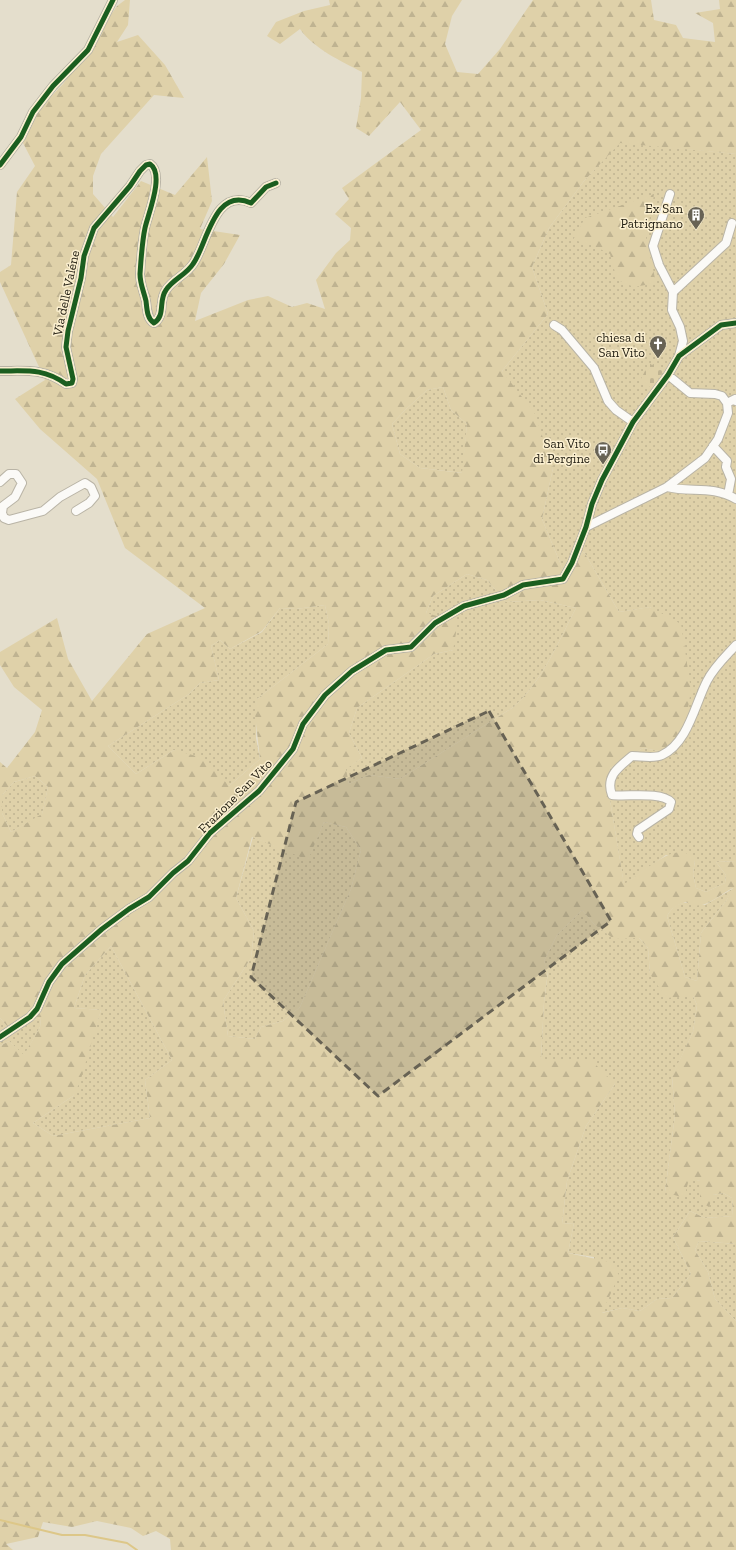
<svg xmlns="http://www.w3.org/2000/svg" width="736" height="1550" viewBox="0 0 736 1550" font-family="'Zilla Slab',serif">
<defs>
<pattern id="grass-dots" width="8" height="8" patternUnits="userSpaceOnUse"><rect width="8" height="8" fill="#dfd1a9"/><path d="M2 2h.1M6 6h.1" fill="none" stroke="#bfb391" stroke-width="1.8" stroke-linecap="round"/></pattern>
<pattern id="forest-firs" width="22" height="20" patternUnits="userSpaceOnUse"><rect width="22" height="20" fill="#dfd1a9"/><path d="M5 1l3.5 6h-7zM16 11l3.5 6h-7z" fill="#bfb391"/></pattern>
<pattern id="cemetery-stones" width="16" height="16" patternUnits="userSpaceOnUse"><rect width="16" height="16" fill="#dfd1a9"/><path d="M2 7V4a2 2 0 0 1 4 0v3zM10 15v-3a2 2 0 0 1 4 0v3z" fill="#bfb391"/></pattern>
</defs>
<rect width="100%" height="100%" fill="#e4decc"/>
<!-- grass -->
<path fill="url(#grass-dots)" d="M620 142 736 154V861L716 862 726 875 725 883 706 892 696 888 693 874 695 860 666 855 624 885 608 788 610 768 643 748 680 755 651 607 619 612 584 552 563 570 542 519 553 468 502 371 548 314 532 267 549 228 584 181Z
M443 387 451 410 467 424 463 473 420 468 400 454 392 424 405 410 427 390Z
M467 574 487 580 506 602 540 600 576 608C558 642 542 683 512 708L400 779 369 775 349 784 345 769 362 758 349 733 357 708 434 654 453 650 426 613 433 596Z
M325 605 329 624 328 644 257 699 256 738 260 759 229 786 174 750 136 774 108 746 189 694 200 683 219 680 211 646 220 640 230 649 262 632 280 608 296 609Z
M35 776 48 787 42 815 11 832 2 813V795L14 782Z
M324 822 346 827 361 850 351 889 300 1007 283 1021 261 1027 255 1039 228 1036 223 1001 251 958 254 931 236 898 253 837 308 859Z
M734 888 726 901 701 933 697 981 685 977 667 916C677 899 687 902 705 905Z
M582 910 594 924 614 938H639L648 948 650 974 681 996H693L697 1005 693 1032 672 1077 675 1115 665 1192 689 1178 700 1181 713 1195 723 1193 732 1198 733 1216 705 1218 690 1211 673 1237 691 1274 672 1298 657 1299 640 1311 622 1308 601 1313 594 1257 568 1253 574 1223 562 1224 567 1181 586 1126 615 1084 541 1059 544 1002 548 972 544 961 557 935Z
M111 946 172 1060 145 1080 150 1118 53 1136 33 1123 73 1096 101 1010 74 1008 85 975Z
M0 1018 8 1027 41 1018 40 1027 24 1056 9 1041 0 1046Z
M699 1241 736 1244V1321L715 1299 708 1272 695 1250Z"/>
<!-- forest -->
<path fill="url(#forest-firs)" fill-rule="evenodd" d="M125 0H130L128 25 117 42 138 35 165 65 184 98 154 95 101 154 93 176V194L113 217 141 181 175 195 207 157 212 201 200 229 240 235 224 264 201 293 195 321 248 300 268 296 292 307 307 303 325 309 316 280 336 253 350 240 351 228 335 214 349 199 342 188 421 130 400 102 369 136 356 128 361 98 362 72C341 61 314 49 300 29L280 44 267 36 276 22 304 11 330 5 329 0H462L452 16 445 44 457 72 478 74 500 49 533 0H651L654 20 676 25 683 38 715 42 713 23 695 13 720 9 719 0H736V154L620 143 584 181 549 228 532 267 548 314 502 371 535 414 553 468 542 519 563 570 584 552 619 612 650 607 681 624 691 690 680 755 643 748 610 768 608 788 624 884C642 875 677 836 695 860L693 874 696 888 706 892 725 883 726 875 716 862 736 861V1244L699 1241 695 1250 708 1272 715 1299 736 1321V1550H171L170 1539 156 1531 143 1536 131 1528 97 1521 72 1527 43 1522 38 1537 6 1544 13 1550H0V1046L9 1041 24 1055 40 1027 41 1018 8 1027 0 1018V762L7 768 35 732 42 710 14 687 0 665V652L57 618 68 659 92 701 147 634 205 608 125 548 97 479 40 429 15 399 45 380 0 282V272L11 265 17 192 35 166 23 143 39 109 63 84 117 6ZM443 387 451 410 467 424 462 473 420 468 400 454 392 424 405 410 427 390ZM467 574 487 580 506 602 540 600 576 608C558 642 542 683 512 708L400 779 369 775 349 784 346 769 362 758 349 733 357 708 434 654 453 650 456 633 455 621 426 613 433 596ZM325 605 329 624 328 644 257 699 255 714 260 759 229 786 215 769 200 757 174 750 136 774 108 746 189 694 200 683 219 680 211 646 220 640 230 649 262 631 280 608 296 609ZM35 776 48 787 42 814 11 832 2 813V795L14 782ZM324 822 346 827 361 850 351 889 300 1007 283 1021 261 1027 255 1039 228 1036 223 1001 251 958 254 931 236 898 252 837 308 860ZM733 888 726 901 701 933 697 981 685 977 667 916C672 908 676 905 686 902 703 913 718 895 733 888ZM582 910 594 924 614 939 639 938 648 948 650 974 666 998 693 996 697 1005 693 1032 672 1076 675 1115 665 1192 684 1198 689 1179 700 1181V1202L709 1207 713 1195 723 1193 732 1198 733 1216 705 1218 690 1211 673 1237 691 1274 672 1298 657 1299 640 1311 622 1308 602 1313 619 1275 610 1262 568 1253 574 1223 562 1224 567 1181 586 1126 615 1084 592 1061 541 1059 544 1002 548 971 544 961 557 935ZM111 946 172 1060 145 1080 150 1118 53 1136 33 1123 73 1096 80 1082 101 1010 74 1008 85 975Z
M654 194 646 237 656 283 634 287 617 280 610 254 590 244 573 240 585 218Z"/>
<!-- cemetery -->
<path fill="url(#cemetery-stones)" d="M649 363 652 365 654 364 663 371 652 389 641 379Z"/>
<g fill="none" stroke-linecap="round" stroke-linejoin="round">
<!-- stream -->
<path stroke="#ddc788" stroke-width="2" d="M0 1520 62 1535H85L127 1543 137 1550"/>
<!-- street casing -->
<g stroke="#b9b4a6" stroke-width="10">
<path id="street" d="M0 165 21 137 33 112 53 86 88 50 113 0
M670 194 653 246 659 265 673 292
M673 292 726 243 732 223
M673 292 672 310 680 327 683 341 679 356
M554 325 562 330 594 368 608 401 616 410 633 422
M0 371C27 371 43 368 66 384L72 383 73 379 66 347 68 331 81 278 84 256 94 228 130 186 140 171 146 165 150 164C165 174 148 214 145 228 142 242 141 260 140 274 140 284 144 292 146 301 147 309 147 319 154 323 166 315 158 301 166 290 173 279 186 275 193 264 207 245 214 186 251 203L266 187 276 183
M727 403 735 399 736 401
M713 446 727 461 726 467 731 479 728 495
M0 482 9 474H16L22 483 15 497 3 506 2 513 4 518 9 520 43 511 60 497 85 483 91 487 95 496 89 503 76 511
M667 487C691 493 712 485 736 499
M586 527 667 487 705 458 718 439 728 413 727 403 722 396 715 394 690 393 668 375
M639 837 637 834 638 830 669 809 671 802C661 791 626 797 612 795 605 776 619 767 632 756 640 756 655 759 662 755 688 743 695 704 707 681 714 667 726 656 736 645
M0 1037 30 1017 37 1009 49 982 62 964 102 929 129 909 149 897 173 873 188 861 210 833 259 791 293 749 303 724 325 695 352 671 386 650 411 647 435 623 464 606 504 595 523 585 563 579 572 563 586 527 592 504 602 480 633 422 668 375 679 356 721 325 736 323"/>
</g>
<!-- street -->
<use href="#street" stroke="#fbfaf7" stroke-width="8"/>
<!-- cycleway casing -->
<g stroke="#fbefcf" stroke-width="8">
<path id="cycleway" d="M0 165 21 137 33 112 53 86 88 50 113 0
M0 371C27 371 43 368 66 384L72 383 73 379 66 347 68 331 81 278 84 256 94 228 130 186 140 171 146 165 150 164C165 174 148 214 145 228 142 242 141 260 140 274 140 284 144 292 146 301 147 309 147 319 154 323 166 315 158 301 166 290 173 279 186 275 193 264 207 245 214 186 251 203L266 187 276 183
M0 1037 30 1017 37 1009 49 982 62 964 102 929 129 909 149 897 173 873 188 861 210 833 259 791 293 749 303 724 325 695 352 671 386 650 411 647 435 623 464 606 504 595 523 585 563 579 572 563 586 527 592 504 602 480 633 422 668 375 679 356 721 325 736 323"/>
</g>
<!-- cycleway -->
<use href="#cycleway" stroke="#1b5e20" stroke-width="5"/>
</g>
<!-- marked area -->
<path fill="#676254" fill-opacity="0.2" stroke="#676254" stroke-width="3" stroke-dasharray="8 5" stroke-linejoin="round" d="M489 711 611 921 378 1096 251 977 296 802Z"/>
<!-- icons -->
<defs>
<g id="building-pin" transform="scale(0.9)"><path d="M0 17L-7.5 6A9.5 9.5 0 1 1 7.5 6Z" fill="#676254" stroke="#fbefcf"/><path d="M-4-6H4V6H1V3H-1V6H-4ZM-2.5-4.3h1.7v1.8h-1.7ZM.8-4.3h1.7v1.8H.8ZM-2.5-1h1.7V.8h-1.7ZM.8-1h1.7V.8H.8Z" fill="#fff"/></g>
<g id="church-pin" transform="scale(0.9)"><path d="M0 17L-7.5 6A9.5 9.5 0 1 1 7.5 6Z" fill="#676254" stroke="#fbefcf"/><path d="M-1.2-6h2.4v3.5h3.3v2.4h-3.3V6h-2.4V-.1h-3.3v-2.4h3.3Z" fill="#fff"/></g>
<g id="bus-pin" transform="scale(0.9)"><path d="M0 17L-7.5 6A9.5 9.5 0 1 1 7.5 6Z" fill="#676254" stroke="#fbefcf"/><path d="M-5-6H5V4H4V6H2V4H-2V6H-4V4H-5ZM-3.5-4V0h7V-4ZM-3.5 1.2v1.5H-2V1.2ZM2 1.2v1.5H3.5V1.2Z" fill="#fff"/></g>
</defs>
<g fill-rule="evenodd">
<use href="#building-pin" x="696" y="215"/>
<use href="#church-pin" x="658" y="344"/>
<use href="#bus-pin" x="603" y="450"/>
</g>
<g text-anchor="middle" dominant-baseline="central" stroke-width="3" stroke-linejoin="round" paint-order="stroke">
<!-- poi labels -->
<g font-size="13" fill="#242014" stroke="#fbefcf" text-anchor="end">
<text x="683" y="208">Ex San<tspan x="683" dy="15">Patrignano</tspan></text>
<text x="645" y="337">chiesa di<tspan x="645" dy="15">San Vito</tspan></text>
<text x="590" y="443">San Vito<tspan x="590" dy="15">di Pergine</tspan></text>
</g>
<!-- street labels -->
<g font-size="13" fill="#242014" stroke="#fbefcf">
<text transform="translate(66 293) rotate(-78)">Via delle Valéne</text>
<text transform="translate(235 796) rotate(-45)">Frazione San Vito</text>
</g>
</g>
</svg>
